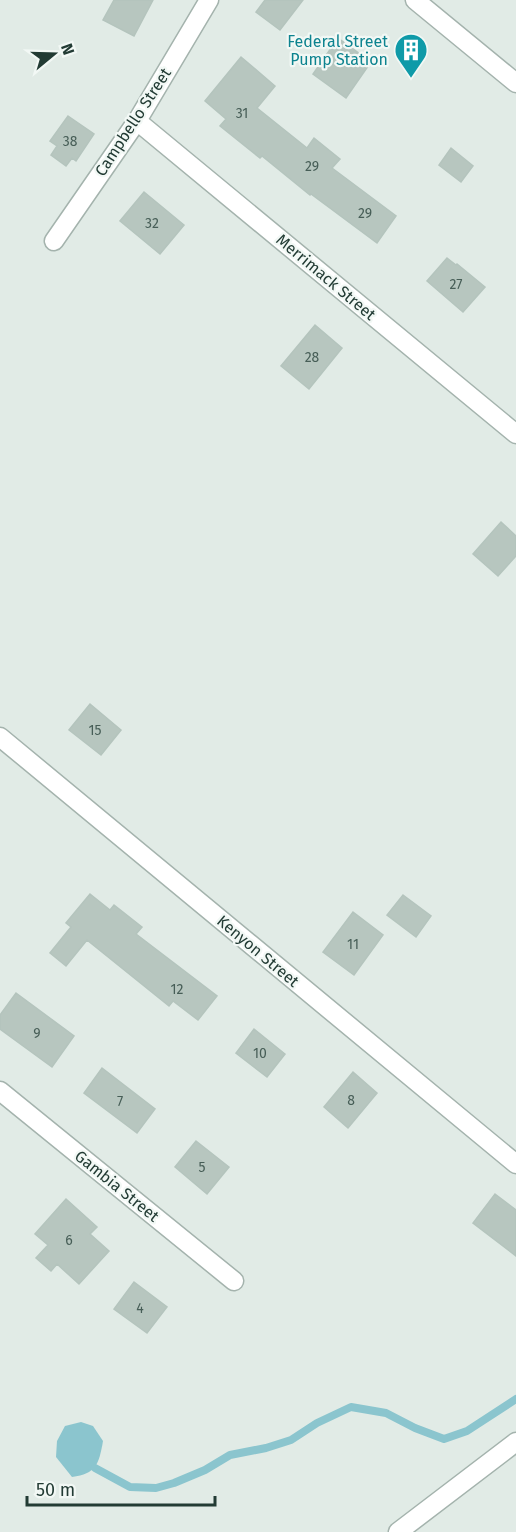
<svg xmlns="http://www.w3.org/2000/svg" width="516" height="1532" viewBox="0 0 516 1532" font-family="'Fira Sans',sans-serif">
<rect width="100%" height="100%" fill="#e1ebe6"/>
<!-- water -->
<path fill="#8bc5ce" d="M81 1422 93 1426 103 1441C99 1464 96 1474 72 1477L56 1457 57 1441 65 1426Z"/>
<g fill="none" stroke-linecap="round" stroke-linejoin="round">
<!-- stream -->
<path stroke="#8bc5ce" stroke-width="8" d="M95 1468 130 1487 156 1488 174 1483 205 1470 230 1455 266 1448 291 1440 317 1423 351 1407 386 1413 415 1428 444 1439 467 1431 516 1399"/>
</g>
<!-- building -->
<path fill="#b7c6bf" stroke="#b4c4bd" stroke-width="1.5" d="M114 0H153L134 36 103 20Z
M265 0H303L280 30 256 12Z
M338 38 371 62 346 98 313 74Z
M241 57 275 86 257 108 307 148 314 138 340 159 332 168 396 216 377 243 311 194 310 195 262 156 260 158 220 126 226 119 205 101Z
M68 116 94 134 76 161 72 158 66 166 51 155 57 146 50 141Z
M451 148 473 166 461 182 439 165Z
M144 192 184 225 160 254 120 221Z
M447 258 456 265 457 264 485 287 463 312 427 281Z
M315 325 342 348 309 389 281 366Z
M501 522 516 536V556L498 576 473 554Z
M90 704 121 730 101 755 69 730Z
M90 894 110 910 114 905 142 927 136 934 217 996 198 1020 173 1001 169 1006 87 940 66 966 50 953 71 927 66 923Z
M403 895 431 916 416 937 387 915Z
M353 912 383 935 354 975 323 952Z
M16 993 74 1036 52 1067 0 1029V1015Z
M254 1029 285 1054 267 1077 236 1053Z
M102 1068 155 1109 137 1133 84 1093Z
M353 1072 377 1093 348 1128 324 1107Z
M196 1141 229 1167 207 1194 175 1167Z
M495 1194 516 1210V1256L473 1223Z
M66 1199 97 1227 90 1234 109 1251 79 1284 57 1264 51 1271 36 1258 48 1245 35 1234Z
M134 1282 167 1307 147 1333 114 1309Z"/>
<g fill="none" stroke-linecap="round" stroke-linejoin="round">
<!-- minor casing -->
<g stroke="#a4b3ad" stroke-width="21">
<path id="minor" d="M415 0 516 83
M137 121 516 434
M54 241 137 121 209 0
M0 737 516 1164
M0 1091 234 1281
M398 1532 516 1442"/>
</g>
<!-- minor -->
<use href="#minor" stroke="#fff" stroke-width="18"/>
</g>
<!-- icons -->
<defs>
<g id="building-pin" transform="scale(1.725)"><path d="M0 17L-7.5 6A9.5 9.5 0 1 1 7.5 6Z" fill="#0f9aa8" stroke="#f2f8f5"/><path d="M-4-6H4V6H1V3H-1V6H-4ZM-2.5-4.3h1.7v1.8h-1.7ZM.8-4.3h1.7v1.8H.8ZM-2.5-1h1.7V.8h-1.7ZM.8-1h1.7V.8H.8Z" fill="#fff"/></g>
</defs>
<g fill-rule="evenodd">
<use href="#building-pin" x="411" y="50"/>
</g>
<g text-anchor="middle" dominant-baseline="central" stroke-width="4.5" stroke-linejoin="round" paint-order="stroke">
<!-- number labels -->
<g font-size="14" fill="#475e57">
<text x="242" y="113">31</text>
<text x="70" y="141">38</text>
<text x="312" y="166">29</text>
<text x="365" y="213">29</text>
<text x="152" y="223">32</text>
<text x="456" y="284">27</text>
<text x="312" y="357">28</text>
<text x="95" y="730">15</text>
<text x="353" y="944">11</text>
<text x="177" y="989">12</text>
<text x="37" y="1033">9</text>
<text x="260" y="1053">10</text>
<text x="351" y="1100">8</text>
<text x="120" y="1101">7</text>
<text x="202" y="1167">5</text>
<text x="69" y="1240">6</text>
<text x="140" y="1308">4</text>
</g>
<!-- culture labels -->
<g font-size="16" fill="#0d838f" stroke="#f2f8f5" text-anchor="end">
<text x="388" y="41">Federal Street<tspan x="388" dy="18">Pump Station</tspan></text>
</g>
<!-- street labels -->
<g font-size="16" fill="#223b34" stroke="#f2f8f5">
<text transform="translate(133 122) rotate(-57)">Campbello Street</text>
<text transform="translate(326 277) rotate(40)">Merrimack Street</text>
<text transform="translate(258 951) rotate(40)">Kenyon Street</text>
<text transform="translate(117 1186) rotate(39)">Gambia Street</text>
</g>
</g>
<!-- north arrow -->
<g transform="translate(54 54) rotate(71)" stroke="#f2f8f5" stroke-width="4.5" paint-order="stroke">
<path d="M0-4.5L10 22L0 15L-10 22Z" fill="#223b34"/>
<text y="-9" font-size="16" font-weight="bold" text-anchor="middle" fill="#223b34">N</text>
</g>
<!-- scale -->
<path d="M27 1496v9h188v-9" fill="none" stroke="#223b34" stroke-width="3"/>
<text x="36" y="1496" font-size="18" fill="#223b34" stroke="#f2f8f5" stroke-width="4.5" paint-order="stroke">50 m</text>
</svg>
